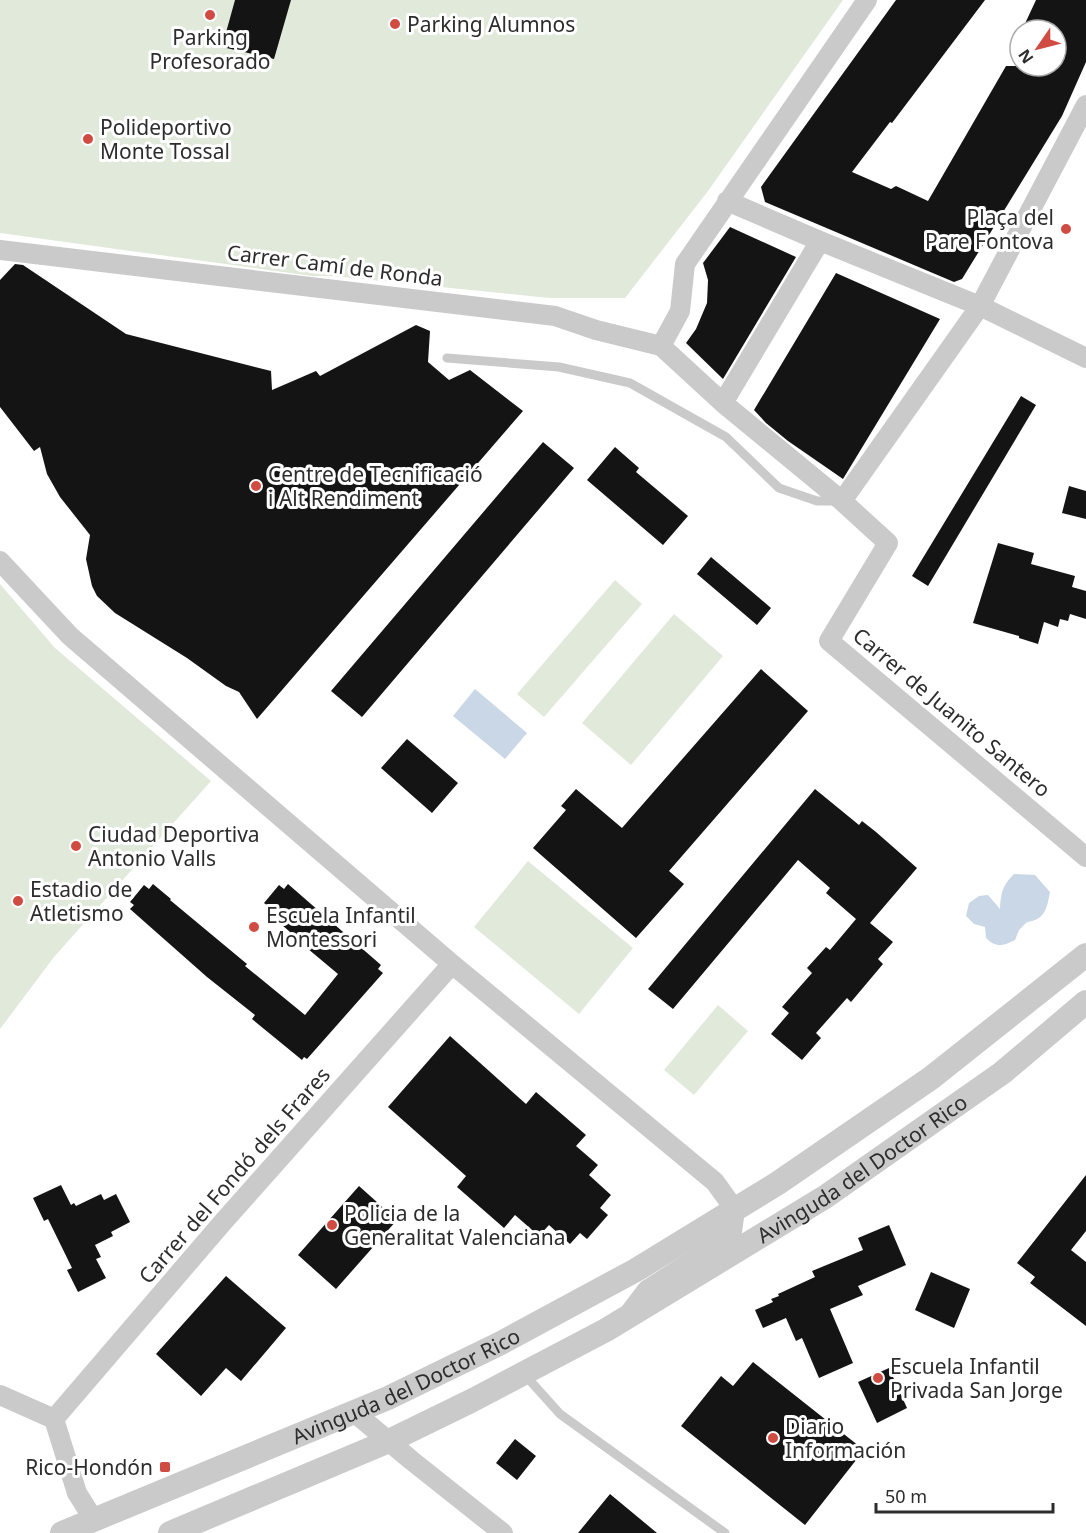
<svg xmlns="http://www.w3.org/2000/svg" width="1086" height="1533" viewBox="0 0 1086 1533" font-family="'Noto Sans',sans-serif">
<rect width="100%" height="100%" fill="#fff"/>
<!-- green -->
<path fill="#e1e9db" d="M0 0H843L708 191 625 298H549L333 276H312L0 233Z
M615 580 642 604 544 717 517 694Z
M0 584 55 648 211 781 54 957 0 1029Z
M674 614 723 656 631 765 582 723Z
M528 861 633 948 579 1014 474 927Z
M718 1005 748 1031 694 1095 664 1070Z"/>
<!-- water -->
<path fill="#cad7e6" d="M475 689 527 733 505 759 453 716Z
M1014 874 1035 875 1050 892C1047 908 1045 920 1027 922L1019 930 1015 940C1003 946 996 948 986 938L985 927 974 924 966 916 969 903 979 896 988 895 1000 909C1001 893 1002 886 1014 874Z"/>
<!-- building -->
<path fill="#141414" d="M235 0H291L274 59 222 47Z
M896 0H985L892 123 890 122 852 172 891 189 896 186 928 201 1006 66H1056V30H1022L1036 0H1086V62L1062 116 962 279 954 282 765 202 761 187Z
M730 227 796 257 723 379 686 343 696 329 707 303 708 280 703 263Z
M15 264 23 265 126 334 271 371 272 390 316 371 320 376 416 325 430 331 428 362 449 380 470 370 523 411 257 719 239 692 226 686 187 658 115 613 97 596 92 586 86 559 90 535 60 497 47 474 40 447 34 451 0 407V280Z
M836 273 940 319 843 479 788 441 766 423 754 410Z
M1021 396 1036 405 928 586 912 576Z
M543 442 574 468 362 717 331 691Z
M615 447 639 468 636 472 688 516 663 545 587 480Z
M1069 486 1086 491V519L1062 513Z
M998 543 1034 553 1031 564 1075 576 1072 587 1086 591V619L1070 614 1068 621 1060 619 1058 627 1044 622 1038 644 1019 638V636L973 623Z
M711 557 771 608 757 625 697 574Z
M761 669 808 711 669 871 684 884 636 938 533 848 566 810 561 806 576 789 622 828Z
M407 739 458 783 432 813 381 768Z
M815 789 859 825 862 821 876 832 917 868 870 923 893 942 878 959 883 964 851 1002 847 998 816 1033 821 1038 802 1060 771 1034 789 1013 782 1007 812 973 807 968 826 947 830 950 856 919 826 893 830 888 798 860 673 1009 648 989Z
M153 884 171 899 170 900 247 964 245 966 305 1015 338 974 289 933 290 932 265 910 268 906 264 903 279 885 284 889 288 884 381 965 378 969 383 973 307 1059 304 1057 302 1060 252 1019 255 1015 207 977 130 909 134 905 130 902 144 885 149 889Z
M450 1036 526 1104 536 1092 586 1135 576 1146 598 1165 589 1175 611 1195 600 1208 608 1215 587 1239 580 1233 570 1244 549 1225 539 1236 515 1215 504 1228 457 1187 466 1176 388 1107Z
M1086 1175V1231L1071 1250 1086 1262V1326L1030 1283 1035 1277 1017 1263Z
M61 1185 71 1205 74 1203 76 1206 101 1194 104 1200 116 1194 130 1222 111 1232 113 1236 95 1245 101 1257 96 1259 106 1278 78 1292 67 1270 72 1268 48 1219 44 1221 33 1198Z
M359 1186 397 1220 336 1289 298 1255Z
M889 1225 906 1265 858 1286 863 1295 830 1309 853 1363 819 1378 802 1338 796 1341 786 1318 763 1328 755 1310 773 1302 771 1299 779 1296 778 1294 815 1277 812 1271 863 1250 858 1238Z
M931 1272 970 1289 954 1328 915 1310Z
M226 1276 286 1328 241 1381 226 1368 201 1396 156 1354Z
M753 1362 864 1450 805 1525 681 1426 721 1376 733 1386Z
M889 1368 907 1408 877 1423 858 1382Z
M515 1439 536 1456 517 1480 496 1463Z
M610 1494 657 1533H578Z"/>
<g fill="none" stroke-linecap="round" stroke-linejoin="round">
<!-- service -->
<path stroke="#cacaca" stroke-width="9" d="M447 358 559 367 630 383 726 437 779 488 817 501H837
M525 1375 560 1414 725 1533"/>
<!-- minor -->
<path stroke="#cacaca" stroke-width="20" d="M727 201 820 241 980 306 1086 358
M0 250 555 316 596 330 661 346 723 403 842 501 888 543 829 641 1086 857
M661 346 680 311 685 264 867 0
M723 403 820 241
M842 501 980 306 1086 105
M0 561 70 636 452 964 715 1182 735 1210 732 1232 722 1242 647 1290 631 1311
M0 1395 54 1419 77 1493 94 1520
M355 1413 411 1460 503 1533
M54 1419 223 1222 452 964"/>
<!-- tertiary -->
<g stroke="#cacaca" stroke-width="24">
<path id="s1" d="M62 1533 388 1398 499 1344 636 1270 778 1183 931 1078 1086 955"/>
<path id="s2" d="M170 1533 389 1441 471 1401 606 1330 825 1197 1002 1073 1086 1002"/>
</g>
</g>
<!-- markers -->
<g fill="#d04b42" stroke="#fff" stroke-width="2">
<circle cx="210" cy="15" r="6"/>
<circle cx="395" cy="24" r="6"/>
<circle cx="88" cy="139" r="6"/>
<circle cx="1066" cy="229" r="6"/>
<circle cx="256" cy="486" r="6"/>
<circle cx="76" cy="846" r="6"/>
<circle cx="18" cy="901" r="6"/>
<circle cx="254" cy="927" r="6"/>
<circle cx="332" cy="1225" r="6"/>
<circle cx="878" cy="1378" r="6"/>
<circle cx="773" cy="1438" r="6"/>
<rect x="159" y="1461" width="12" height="12" rx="3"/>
</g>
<g text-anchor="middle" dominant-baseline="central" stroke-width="6" stroke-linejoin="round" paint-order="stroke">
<!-- poi labels -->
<g font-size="21" fill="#2d2d2d" stroke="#fff" text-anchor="start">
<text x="407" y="24">Parking Alumnos</text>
<text x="210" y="37" text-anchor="middle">Parking<tspan x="210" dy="24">Profesorado</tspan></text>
<text x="100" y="127">Polideportivo<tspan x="100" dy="24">Monte Tossal</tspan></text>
<text x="1054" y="217" text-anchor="end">Plaça del<tspan x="1054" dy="24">Pare Fontova</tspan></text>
<text x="268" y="474">Centre de Tecnificació<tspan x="268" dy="24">i Alt Rendiment</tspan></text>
<text x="88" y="834">Ciudad Deportiva<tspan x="88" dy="24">Antonio Valls</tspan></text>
<text x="30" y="889">Estadio de<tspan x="30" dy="24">Atletismo</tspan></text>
<text x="266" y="915">Escuela Infantil<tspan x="266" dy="24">Montessori</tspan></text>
<text x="344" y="1213">Policia de la<tspan x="344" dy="24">Generalitat Valenciana</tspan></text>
<text x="890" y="1366">Escuela Infantil<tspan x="890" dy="24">Privada San Jorge</tspan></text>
<text x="785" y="1426">Diario<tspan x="785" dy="24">Información</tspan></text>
<text x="153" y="1467" text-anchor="end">Rico-Hondón</text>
</g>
<!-- street labels -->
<g font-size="21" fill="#2d2d2d" stroke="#fff">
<text transform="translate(335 265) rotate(7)">Carrer Camí de Ronda</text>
<text transform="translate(952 712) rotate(40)">Carrer de Juanito Santero</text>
<text stroke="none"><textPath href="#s2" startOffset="784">Avinguda del Doctor Rico</textPath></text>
<text transform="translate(234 1175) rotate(-49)">Carrer del Fondó dels Frares</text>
<text stroke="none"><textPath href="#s1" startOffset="374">Avinguda del Doctor Rico</textPath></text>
</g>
</g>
<!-- north arrow -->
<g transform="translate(1038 48) rotate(235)"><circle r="28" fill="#ffffff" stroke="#ababab" stroke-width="1.5"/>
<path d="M0-4.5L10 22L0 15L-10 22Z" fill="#d04b42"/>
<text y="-9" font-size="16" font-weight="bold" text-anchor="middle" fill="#2d2d2d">N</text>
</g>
<!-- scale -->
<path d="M876 1503v9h177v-9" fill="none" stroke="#2d2d2d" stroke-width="3"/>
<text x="885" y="1503" font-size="18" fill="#2d2d2d" stroke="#ffffff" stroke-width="4.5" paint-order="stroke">50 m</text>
</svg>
